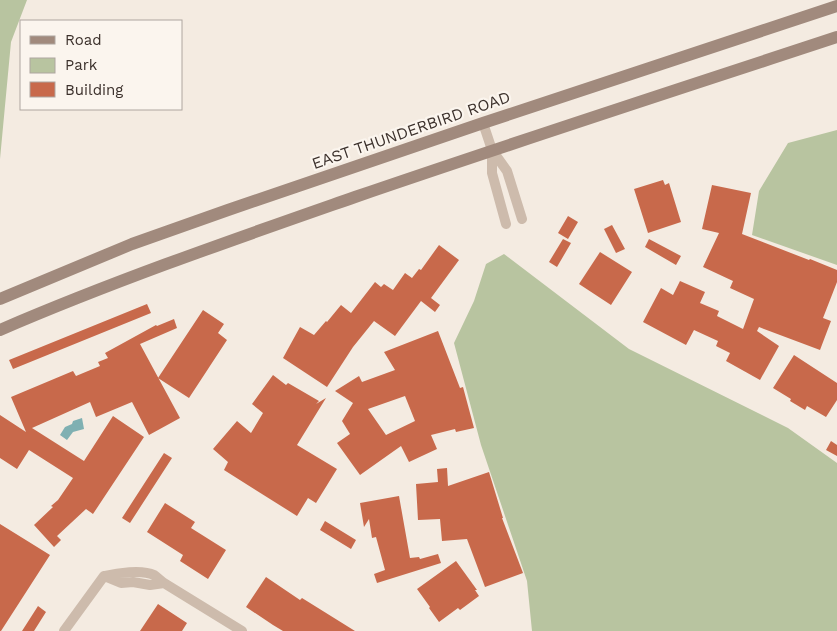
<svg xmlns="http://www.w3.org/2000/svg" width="837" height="631" viewBox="0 0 837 631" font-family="'Work Sans',sans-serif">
<rect width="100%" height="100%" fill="#f4ebe1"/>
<!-- green -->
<path fill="#b8c4a0" d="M0 0H27L11 42 0 159Z
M837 130V265L752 235 759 191 788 143Z
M504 254 629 349 788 428 837 463V631H532L527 581 481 445 454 343 474 301 486 264Z"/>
<!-- water -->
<path fill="#7fb0b2" d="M82 418 84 429 73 432 67 440 60 435 65 427 72 424 73 421Z"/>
<!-- building -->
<path fill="#c8694b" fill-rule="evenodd" d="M663 180 665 185 669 183 681 222 648 233 634 189Z
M712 185 751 193 742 234 809 260 810 259 837 270V282L823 318 831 321 820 350 759 327 757 331 779 346 760 380 726 361 730 353 716 346 718 341 694 330 686 345 643 322 661 288 673 295 680 281 705 292 700 303 719 311 717 316 743 329 754 299 730 288 733 281 703 267 719 233 702 229Z
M568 216 578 222 568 239 558 233Z
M612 225 625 249 616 253 604 229Z
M563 239 571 243 557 267 549 262Z
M649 239 681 256 676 265 645 247Z
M439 245 459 260 431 298 440 305 435 312 421 301 395 336 374 321 353 347 327 387 283 358 300 327 314 335 326 321 327 322 341 305 351 313 375 282 381 287 384 284 393 290 405 273 412 278 419 269 421 270Z
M600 252 632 272 611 305 579 284Z
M147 304 151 313 13 369 9 360Z
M203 310 224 324 218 333 227 340 189 398 158 378Z
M174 319 177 328 140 344 180 418 149 435 132 402 96 417 90 402 32 428 84 461 113 416 144 437 93 514 86 509 57 536 61 540 54 547 34 525 53 507 51 506 58 500 73 478 29 450 17 469 0 458V415L26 432 11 397 73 371 76 376 100 366 98 362 108 358 105 353 156 325 157 326Z
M438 331 460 388 463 387 474 428 456 432 455 429 431 435 437 449 409 462 401 446 360 475 337 443 350 434 342 421 353 403 335 391 359 376 362 382 395 370 384 352ZM405 396 415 421 386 435 368 409Z
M794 355 837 383V400L826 417 807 406 805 410 790 401 791 399 773 388Z
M273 375 286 385 288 383 319 401 316 404 326 398 297 445 337 469 316 503 308 498 297 516 224 470 228 462 213 449 237 421 251 433 263 413 252 404Z
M831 441 837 445V456L826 450Z
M164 453 172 458 130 523 122 518Z
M447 468 448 486 489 472 503 518H502L523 573 485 587 467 539 442 541 440 519 418 520 416 484 438 482 437 469Z
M399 496 410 558 419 557 420 559 438 554 441 563 377 583 374 574 385 570 376 537 372 538 369 519 364 527 360 503Z
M165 503 195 522 191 528 226 550 208 579 180 561 183 555 147 532Z
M325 521 356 540 351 549 320 530Z
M0 524 50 555 1 631H0Z
M456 561 477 590H475L479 596 460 610 458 608 439 622 429 608 430 607 417 589Z
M266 577 300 600 302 598 355 631H283L273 625 246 607Z
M158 604 187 623 182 631H140Z
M38 606 46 612 34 631H22Z"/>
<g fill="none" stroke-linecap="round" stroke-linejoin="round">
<!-- street -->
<path stroke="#cdbbac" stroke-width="10" d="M483 123 492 150 507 171 522 219
M492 150V173L506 224
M104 576C117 573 142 569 154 575 157 577 161 581 164 583L242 631
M104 576 121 583 133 582 150 585 164 583
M64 631 104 576"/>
<!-- secondary -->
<path stroke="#a18a7d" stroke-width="12" d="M0 299 132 244 228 210 483 123 837 6
M0 330C116 280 235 239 355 197 515 142 676 90 837 37"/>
</g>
<g text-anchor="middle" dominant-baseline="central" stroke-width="4.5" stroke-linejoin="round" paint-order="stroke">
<!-- street labels -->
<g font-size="16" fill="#3b302b" stroke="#fbf5ee">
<text transform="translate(411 130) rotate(-19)">EAST THUNDERBIRD ROAD</text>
</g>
</g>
<!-- legend -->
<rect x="20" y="20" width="162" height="90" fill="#fbf5ee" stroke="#aea6a0"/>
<rect x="30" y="36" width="25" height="8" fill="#a18a7d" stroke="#aea6a0"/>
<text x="65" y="45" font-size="15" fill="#3b302b">Road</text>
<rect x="30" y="58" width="25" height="15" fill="#b8c4a0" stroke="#aea6a0"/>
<text x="65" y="70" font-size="15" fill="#3b302b">Park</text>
<rect x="30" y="82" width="25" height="15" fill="#c8694b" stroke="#aea6a0"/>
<text x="65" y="95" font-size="15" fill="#3b302b">Building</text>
</svg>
